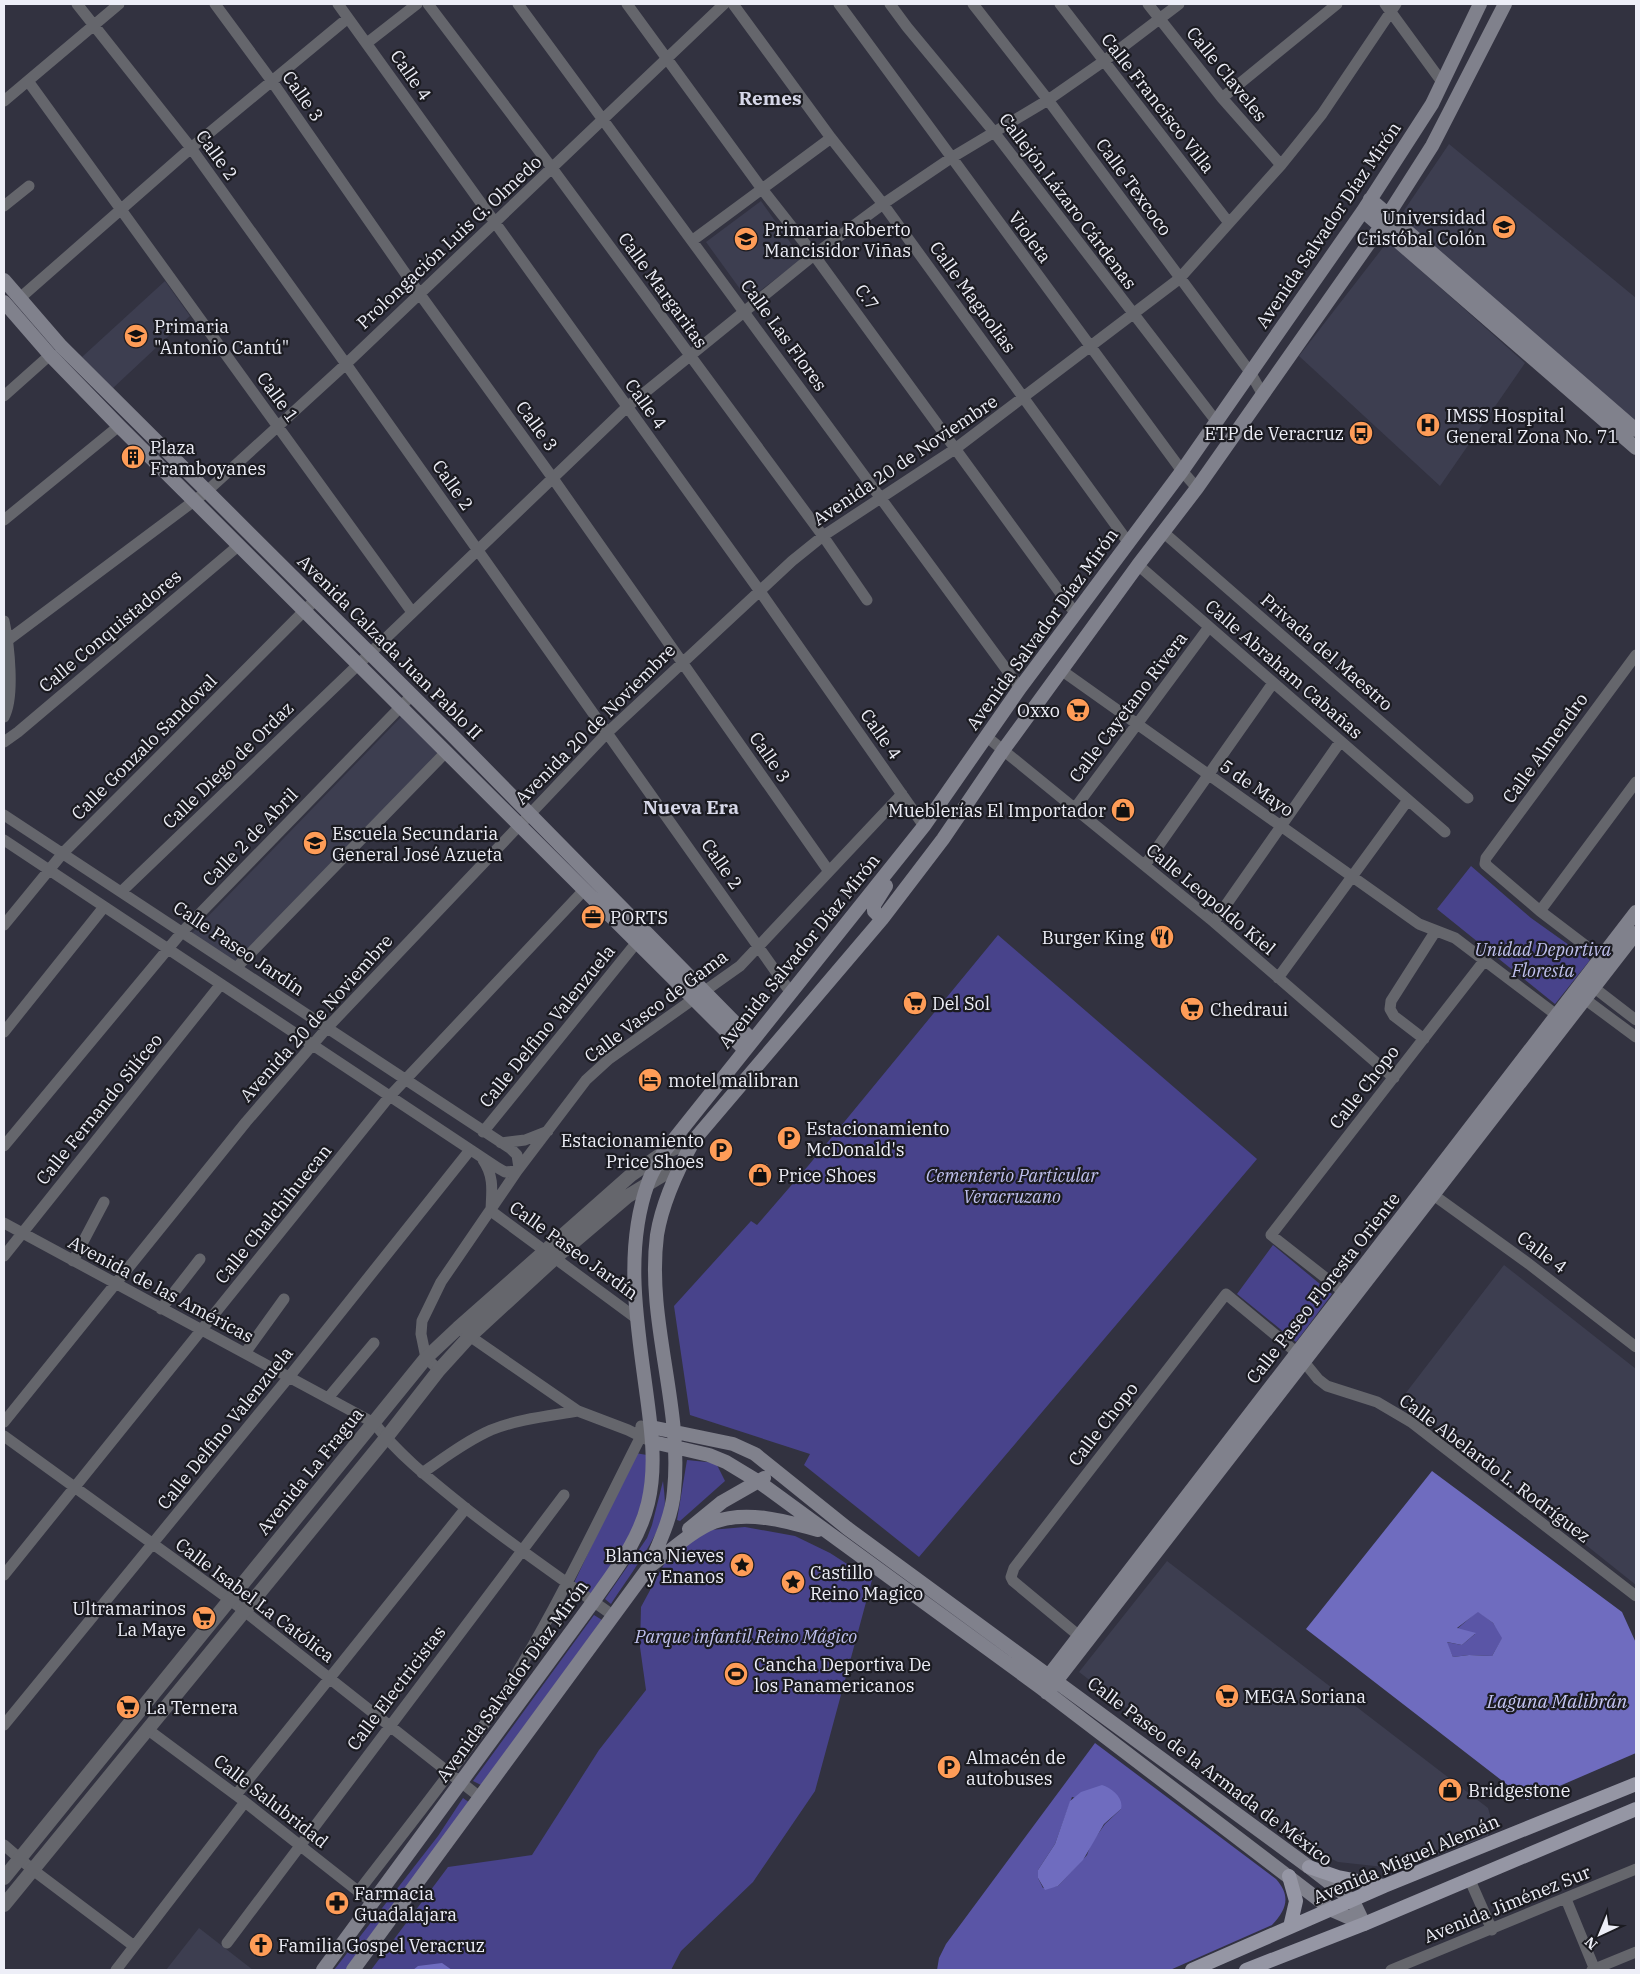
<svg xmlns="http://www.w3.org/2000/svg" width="1640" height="1974" viewBox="0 0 1640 1974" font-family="'IBM Plex Serif',serif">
<rect width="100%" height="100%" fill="#323240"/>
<!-- built -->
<path fill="#3d3e50" d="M1449 144 1636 298V421L1399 218Z
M761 201 802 259 748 300 706 242Z
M1388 241 1525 363 1440 486 1299 356Z
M165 281 190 316 113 388 82 357Z
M402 716 439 753 235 962 192 933Z
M1504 1265 1636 1369V1585L1402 1398Z
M1167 1561 1488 1808 1492 1822 1488 1836 1413 1864 1384 1867 1338 1862 1313 1850 1079 1672Z
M199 1928 253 1970H166Z"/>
<!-- green -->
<path fill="#48438b" d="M1471 866 1531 918 1590 960 1555 1004 1437 909Z
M998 935 1257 1159 919 1557 804 1465 810 1454 690 1415 674 1306 751 1221 757 1225 808 1166Z
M1273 1245 1332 1294 1296 1342 1237 1294Z
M635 1453 647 1455C646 1469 649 1487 645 1501 636 1536 616 1570 590 1594L574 1583Z
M687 1460 716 1463 725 1481 680 1521 677 1520Z
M663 1481C664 1492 666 1502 664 1512 659 1537 625 1582 611 1604L605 1599 647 1538 652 1525Z
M745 1527 795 1536 830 1553 872 1580 815 1791 753 1882 681 1951 671 1970H371L448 1867 532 1855 599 1750 646 1690 640 1647 641 1607 669 1555 710 1530Z
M594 1615 602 1620 481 1785 473 1781Z
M463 1798 470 1803 350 1970H334L438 1836Z"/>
<!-- forest -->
<path fill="#5a55a6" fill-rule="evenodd" d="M1478 1611 1493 1623 1503 1637 1492 1656 1469 1655 1453 1657 1446 1642 1462 1645 1475 1634 1457 1629Z
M1095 1743 1276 1879C1291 1896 1287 1909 1272 1925L1170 1970H937L939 1958 946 1944ZM1072 1797 1121 1809 1105 1824 1091 1844 1087 1855 1058 1886 1043 1888 1038 1878V1870L1055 1844Z"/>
<!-- water -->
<path fill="#6f6cbf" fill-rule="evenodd" d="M1432 1471 1622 1612 1636 1643V1753L1527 1800 1306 1629ZM1478 1612 1493 1623 1502 1638 1492 1656 1469 1655 1453 1657 1447 1642 1462 1645 1476 1633 1457 1628Z
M1102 1785C1112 1788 1124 1798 1121 1809L1104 1824 1083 1860 1058 1886 1045 1890 1038 1878V1870L1055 1844 1070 1801 1081 1792Z
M442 1963 452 1970H413L418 1966Z"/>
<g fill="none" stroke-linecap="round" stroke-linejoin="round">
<!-- minor -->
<path stroke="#65666c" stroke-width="11" d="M77 4 191 148 346 364 791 993
M215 4 271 80 419 293 552 477 828 870
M338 4 759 590 924 826
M428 4 552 168 823 536 867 600
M518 4 1020 688
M627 4 762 189 814 255 1075 613
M733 4 831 138 883 204 1128 542
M839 4 1182 471 1197 488
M890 4 907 27 994 132 1216 421
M973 4 1048 100 1250 372 1263 395
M1060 4 1229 223
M1148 4 1222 98 1281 165
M1385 4 1442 82
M367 43 417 4
M28 81 412 612
M1222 98 1337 4
M4 101 119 4
M4 206 29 186
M693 240 831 138
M20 298 191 148 348 18
M4 396 50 355
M4 520 119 426
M1163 532 1468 798
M1138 565 1445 832
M4 621C9 644 15 697 4 717
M8 640 206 492 346 364 724 4
M1061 670 1419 924 1455 938 1563 1020
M987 737 1214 922 1394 1078
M4 742 18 732 238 546
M1075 808 1209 627
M4 815 511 1149 517 1155 519 1168
M4 840 498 1168 505 1172 517 1171
M1145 865 1273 683
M122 891 627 407 814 255 883 204 951 158 1048 100 1104 61 1179 4
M1540 911 1636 782
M1214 922 1340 742
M4 925 63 853 316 599
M1607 962 1540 911 1485 864 1486 858 1636 655
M237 967 446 752
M1278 978 1408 800
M1588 983 1636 1020
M1578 994 1636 1037
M4 1032 104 907
M1424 1039 1394 1016 1390 1009 1391 1001 1435 932
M483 1132 637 942
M501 1143 525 1140 548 1131
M4 1146 182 932 412 695
M483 1160C494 1176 492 1190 491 1209
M1428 1191 1529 1264 1636 1347
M491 1211 636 1318
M4 1223 374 1423C400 1456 431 1480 463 1506 512 1545 563 1580 614 1616
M4 1256 221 984
M73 1261 104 1202
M1350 1297 1271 1235 1484 961
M161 1309 200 1259
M458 1328 578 1411 628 1430 646 1439
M245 1353 284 1299
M439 1370 426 1358 421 1334 422 1321 441 1282 517 1171 586 1080 609 1059 740 966 902 794
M328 1398 374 1343
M4 1422 246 1122 327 1028 607 733 792 561 823 536 955 449 1179 279 1281 165 1322 114 1396 4
M4 1436 229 1599 481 1798
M422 1473C444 1458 466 1441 491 1430 518 1419 549 1416 578 1411
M4 1575 389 1097 585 889
M1078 1635 1013 1581 1011 1577 1014 1568 1226 1294 1296 1352 1318 1379 1327 1386 1377 1402 1411 1422 1636 1596
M4 1725 289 1377 470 1150
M147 1729 236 1795 373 1903
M236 1795 466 1508
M4 1845 33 1870 134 1946
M1469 1878 1492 1930
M358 1892C400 1837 445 1782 484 1725 545 1634 591 1535 640 1438L641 1426
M1566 1899 1595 1970
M227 1943 564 1495
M116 1970 245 1802
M1391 1970 1636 1869
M1592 1970 1636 1952"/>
<!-- tertiary -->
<path stroke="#65666c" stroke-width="14" d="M4 1878 426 1358 458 1328 631 1175 663 1153 694 1140
M4 1905 386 1438 439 1370 469 1337 555 1258 628 1196 681 1164"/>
<!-- secondary -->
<path stroke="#80818c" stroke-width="14" d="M1370 199 1636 430
M1363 211 1636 448
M4 280 61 346 453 736 752 1040
M4 302 50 355 119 426 744 1049
M882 919 874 911V905L886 886
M651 1427 733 1444 755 1454 847 1528 1309 1867 1353 1901 1364 1924
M653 1442 709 1455 726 1462 759 1482 1040 1687 1332 1910 1364 1924
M689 1529 722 1502 764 1478
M650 1566C670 1552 691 1531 714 1522 747 1510 786 1521 818 1530
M1040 1687 1636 912
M1047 1693 1636 933
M323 1970 593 1602C615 1570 639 1541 648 1503 657 1465 651 1428 646 1390 637 1322 624 1250 648 1183 651 1173 658 1163 663 1153L924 826 1020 688 1182 471 1363 211 1432 104 1480 4
M353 1970 649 1567C659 1543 672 1517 674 1491 683 1406 646 1321 657 1235 662 1204 679 1167 694 1140L882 919 943 839 1004 749 1138 565 1197 488 1381 226 1432 146 1505 4"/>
<!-- primary -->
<path stroke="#9596a4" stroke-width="14" d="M1309 1867 1338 1877 1384 1886
M1289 1876 1296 1901 1290 1927
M1192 1970 1384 1886 1636 1784
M1246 1970 1364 1924 1636 1809"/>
</g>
<!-- icons -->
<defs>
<g id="school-disc" transform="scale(1.25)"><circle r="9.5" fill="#fe9c57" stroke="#1b1b21"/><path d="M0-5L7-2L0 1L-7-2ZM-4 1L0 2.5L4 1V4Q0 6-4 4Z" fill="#111"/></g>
<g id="hospital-disc" transform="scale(1.25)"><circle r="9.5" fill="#fe9c57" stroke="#1b1b21"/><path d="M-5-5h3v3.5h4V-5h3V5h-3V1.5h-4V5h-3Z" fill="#111"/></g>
<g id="bus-disc" transform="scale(1.25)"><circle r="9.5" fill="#fe9c57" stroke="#1b1b21"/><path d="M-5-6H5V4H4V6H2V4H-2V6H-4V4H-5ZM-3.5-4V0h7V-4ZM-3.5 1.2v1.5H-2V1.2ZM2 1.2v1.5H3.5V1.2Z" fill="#111"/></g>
<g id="building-disc" transform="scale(1.25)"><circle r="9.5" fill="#fe9c57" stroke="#1b1b21"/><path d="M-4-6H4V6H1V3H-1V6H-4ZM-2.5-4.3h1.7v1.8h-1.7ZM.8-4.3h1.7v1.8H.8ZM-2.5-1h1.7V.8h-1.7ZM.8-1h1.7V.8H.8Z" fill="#111"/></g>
<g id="supermarket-disc" transform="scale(1.25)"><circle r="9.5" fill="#fe9c57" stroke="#1b1b21"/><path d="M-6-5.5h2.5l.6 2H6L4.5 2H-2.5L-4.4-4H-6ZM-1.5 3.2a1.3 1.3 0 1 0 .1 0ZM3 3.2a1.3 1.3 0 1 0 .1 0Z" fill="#111"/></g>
<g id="shop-disc" transform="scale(1.25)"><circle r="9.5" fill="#fe9c57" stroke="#1b1b21"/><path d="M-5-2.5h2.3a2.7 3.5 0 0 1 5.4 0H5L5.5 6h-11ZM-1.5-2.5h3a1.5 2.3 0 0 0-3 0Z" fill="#111"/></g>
<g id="office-disc" transform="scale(1.25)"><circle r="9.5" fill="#fe9c57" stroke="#1b1b21"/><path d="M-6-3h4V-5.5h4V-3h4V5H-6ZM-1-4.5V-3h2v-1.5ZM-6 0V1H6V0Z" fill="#111"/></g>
<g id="restaurant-disc" transform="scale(1.25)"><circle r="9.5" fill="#fe9c57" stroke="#1b1b21"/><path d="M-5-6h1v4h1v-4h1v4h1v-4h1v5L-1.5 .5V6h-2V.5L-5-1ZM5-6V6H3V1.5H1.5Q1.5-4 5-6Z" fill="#111"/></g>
<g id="hotel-disc" transform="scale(1.25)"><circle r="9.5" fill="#fe9c57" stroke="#1b1b21"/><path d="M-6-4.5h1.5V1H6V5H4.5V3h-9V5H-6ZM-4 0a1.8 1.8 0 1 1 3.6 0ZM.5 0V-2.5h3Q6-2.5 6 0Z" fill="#111"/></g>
<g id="parking-disc" transform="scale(1.25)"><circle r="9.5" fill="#fe9c57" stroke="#1b1b21"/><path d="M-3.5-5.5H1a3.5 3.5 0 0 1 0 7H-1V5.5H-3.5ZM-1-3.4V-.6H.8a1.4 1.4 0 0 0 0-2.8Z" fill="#111"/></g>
<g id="sight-disc" transform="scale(1.25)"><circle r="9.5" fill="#fe9c57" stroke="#1b1b21"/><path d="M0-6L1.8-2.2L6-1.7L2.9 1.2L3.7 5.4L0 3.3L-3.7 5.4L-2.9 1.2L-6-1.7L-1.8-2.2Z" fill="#111"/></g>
<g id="stadium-disc" transform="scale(1.25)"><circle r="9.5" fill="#fe9c57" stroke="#1b1b21"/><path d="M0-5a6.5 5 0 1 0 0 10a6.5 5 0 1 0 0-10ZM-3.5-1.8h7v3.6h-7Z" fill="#111"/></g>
<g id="pharmacy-disc" transform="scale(1.25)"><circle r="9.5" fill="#fe9c57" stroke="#1b1b21"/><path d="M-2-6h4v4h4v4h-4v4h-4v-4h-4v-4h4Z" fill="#111"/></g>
<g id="church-disc" transform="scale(1.25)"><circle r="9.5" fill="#fe9c57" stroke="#1b1b21"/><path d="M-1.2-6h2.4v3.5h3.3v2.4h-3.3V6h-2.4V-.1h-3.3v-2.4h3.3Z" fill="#111"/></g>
</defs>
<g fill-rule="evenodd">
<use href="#school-disc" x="1504" y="227"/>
<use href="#school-disc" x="746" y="239"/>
<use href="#school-disc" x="136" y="336"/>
<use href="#hospital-disc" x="1428" y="425"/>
<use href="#bus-disc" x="1361" y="433"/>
<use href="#building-disc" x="133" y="457"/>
<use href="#supermarket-disc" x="1078" y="710"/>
<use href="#shop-disc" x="1123" y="810"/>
<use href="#school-disc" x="315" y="843"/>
<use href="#office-disc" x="593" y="917"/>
<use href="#restaurant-disc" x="1162" y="937"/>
<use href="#supermarket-disc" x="915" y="1003"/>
<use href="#supermarket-disc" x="1192" y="1009"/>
<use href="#hotel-disc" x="650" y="1080"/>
<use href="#parking-disc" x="789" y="1138"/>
<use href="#parking-disc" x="721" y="1150"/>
<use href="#shop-disc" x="760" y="1175"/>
<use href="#sight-disc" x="742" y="1565"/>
<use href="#sight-disc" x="793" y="1582"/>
<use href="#supermarket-disc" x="204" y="1618"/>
<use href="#stadium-disc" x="736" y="1674"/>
<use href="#supermarket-disc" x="1227" y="1696"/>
<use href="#supermarket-disc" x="128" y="1707"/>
<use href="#parking-disc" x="949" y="1767"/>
<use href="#shop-disc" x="1450" y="1790"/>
<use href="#pharmacy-disc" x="337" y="1903"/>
<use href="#church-disc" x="261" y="1945"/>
</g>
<g text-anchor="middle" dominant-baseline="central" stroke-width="4.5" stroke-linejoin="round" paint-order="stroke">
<!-- street labels -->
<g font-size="18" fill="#edeef7" stroke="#1b1b21">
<text transform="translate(1227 74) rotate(51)">Calle Claveles</text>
<text transform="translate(411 75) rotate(55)">Calle 4</text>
<text transform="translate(303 96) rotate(55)">Calle 3</text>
<text transform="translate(1158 103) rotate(52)">Calle Francisco Villa</text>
<text transform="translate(217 155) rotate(54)">Calle 2</text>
<text transform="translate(1134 187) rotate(54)">Calle Texcoco</text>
<text transform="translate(1068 201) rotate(53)">Callejón Lázaro Cárdenas</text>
<text transform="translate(1328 225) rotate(-56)">Avenida Salvador Díaz Mirón</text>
<text transform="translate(1030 237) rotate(54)">Violeta</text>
<text transform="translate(449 242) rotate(-43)">Prolongación Luis G. Olmedo</text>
<text transform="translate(663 290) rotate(54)">Calle Margaritas</text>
<text transform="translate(867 297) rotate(54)">C.7</text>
<text transform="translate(973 297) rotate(54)">Calle Magnolias</text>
<text transform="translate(784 335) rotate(54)">Calle Las Flores</text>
<text transform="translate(278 397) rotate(54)">Calle 1</text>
<text transform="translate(646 404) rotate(54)">Calle 4</text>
<text transform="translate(537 426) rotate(54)">Calle 3</text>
<text transform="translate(905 460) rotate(-34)">Avenida 20 de Noviembre</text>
<text transform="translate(453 485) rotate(55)">Calle 2</text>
<text transform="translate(1042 629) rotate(-54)">Avenida Salvador Díaz Mirón</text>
<text transform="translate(110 631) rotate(-40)">Calle Conquistadores</text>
<text transform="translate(390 647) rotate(45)">Avenida Calzada Juan Pablo II</text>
<text transform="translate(1327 652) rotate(41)">Privada del Maestro</text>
<text transform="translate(1284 669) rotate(41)">Calle Abraham Cabañas</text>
<text transform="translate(1128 707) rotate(-53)">Calle Cayetano Rivera</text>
<text transform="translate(595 724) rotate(-45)">Avenida 20 de Noviembre</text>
<text transform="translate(881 734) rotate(55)">Calle 4</text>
<text transform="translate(144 747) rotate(-45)">Calle Gonzalo Sandoval</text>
<text transform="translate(1545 748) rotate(-54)">Calle Almendro</text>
<text transform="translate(770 757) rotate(55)">Calle 3</text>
<text transform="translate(228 765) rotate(-44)">Calle Diego de Ordaz</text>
<text transform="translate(1257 788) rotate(35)">5 de Mayo</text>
<text transform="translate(250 837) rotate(-46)">Calle 2 de Abril</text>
<text transform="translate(722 864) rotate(55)">Calle 2</text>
<text transform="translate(1211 899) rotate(40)">Calle Leopoldo Kiel</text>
<text transform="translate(239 948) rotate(34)">Calle Paseo Jardín</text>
<text transform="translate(799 951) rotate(-51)">Avenida Salvador Díaz Mirón</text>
<text transform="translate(656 1006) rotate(-37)">Calle Vasco de Gama</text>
<text transform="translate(316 1018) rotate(-48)">Avenida 20 de Noviembre</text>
<text transform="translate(547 1026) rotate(-51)">Calle Delfino Valenzuela</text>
<text transform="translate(1364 1087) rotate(-52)">Calle Chopo</text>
<text transform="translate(99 1109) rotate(-51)">Calle Fernando Silíceo</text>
<text transform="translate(273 1214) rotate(-51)">Calle Chalchihuecan</text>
<text transform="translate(574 1250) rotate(36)">Calle Paseo Jardín</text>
<text transform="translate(1542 1252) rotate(37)">Calle 4</text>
<text transform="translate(1323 1288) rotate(-52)">Calle Paseo Floresta Oriente</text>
<text transform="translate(161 1289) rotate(28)">Avenida de las Américas</text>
<text transform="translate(1103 1424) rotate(-52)">Calle Chopo</text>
<text transform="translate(225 1428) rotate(-51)">Calle Delfino Valenzuela</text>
<text transform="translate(1495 1468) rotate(37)">Calle Abelardo L. Rodríguez</text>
<text transform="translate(310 1471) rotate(-51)">Avenida La Fragua</text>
<text transform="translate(255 1600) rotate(37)">Calle Isabel La Católica</text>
<text transform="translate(512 1681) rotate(-54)">Avenida Salvador Díaz Mirón</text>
<text transform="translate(396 1688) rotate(-53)">Calle Electricistas</text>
<text transform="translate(1210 1771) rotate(37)">Calle Paseo de la Armada de México</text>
<text transform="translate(271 1801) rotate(38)">Calle Salubridad</text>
<text transform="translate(1406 1859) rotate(-23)">Avenida Miguel Alemán</text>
<text transform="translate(1507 1904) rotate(-22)">Avenida Jiménez Sur</text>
</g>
<!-- poi labels -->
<g font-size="18" fill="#edeef7" stroke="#1b1b21" text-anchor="start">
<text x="1486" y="217" text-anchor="end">Universidad<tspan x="1486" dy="21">Cristóbal Colón</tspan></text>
<text x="764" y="229">Primaria Roberto<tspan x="764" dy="21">Mancisidor Viñas</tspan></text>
<text x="154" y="326">Primaria<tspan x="154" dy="21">"Antonio Cantú"</tspan></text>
<text x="1446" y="415">IMSS Hospital<tspan x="1446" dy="21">General Zona No. 71</tspan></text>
<text x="1344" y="433" text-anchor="end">ETP de Veracruz</text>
<text x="150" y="447">Plaza<tspan x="150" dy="21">Framboyanes</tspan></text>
<text x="1060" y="710" text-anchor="end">Oxxo</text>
<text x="1106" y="810" text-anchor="end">Mueblerías El Importador</text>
<text x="332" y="833">Escuela Secundaria<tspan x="332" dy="21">General José Azueta</tspan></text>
<text x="610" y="917">PORTS</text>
<text x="1144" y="937" text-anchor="end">Burger King</text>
<text x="932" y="1003">Del Sol</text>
<text x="1210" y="1009">Chedraui</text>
<text x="668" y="1080">motel malibran</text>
<text x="806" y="1128">Estacionamiento<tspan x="806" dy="21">McDonald's</tspan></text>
<text x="704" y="1140" text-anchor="end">Estacionamiento<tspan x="704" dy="21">Price Shoes</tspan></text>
<text x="778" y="1175">Price Shoes</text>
<text x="724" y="1555" text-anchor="end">Blanca Nieves<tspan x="724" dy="21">y Enanos</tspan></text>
<text x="810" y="1572">Castillo<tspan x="810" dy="21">Reino Magico</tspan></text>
<text x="186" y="1608" text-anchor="end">Ultramarinos<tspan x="186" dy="21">La Maye</tspan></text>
<text x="754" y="1664">Cancha Deportiva De<tspan x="754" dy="21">los Panamericanos</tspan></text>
<text x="1244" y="1696">MEGA Soriana</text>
<text x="146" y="1707">La Ternera</text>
<text x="966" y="1757">Almacén de<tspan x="966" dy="21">autobuses</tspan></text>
<text x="1468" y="1790">Bridgestone</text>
<text x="354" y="1893">Farmacia<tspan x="354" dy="21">Guadalajara</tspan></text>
<text x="278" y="1945">Familia Gospel Veracruz</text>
</g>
<!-- park labels -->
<g font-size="18" font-style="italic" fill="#bfc0ed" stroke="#1b1b21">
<text x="1543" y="949">Unidad Deportiva<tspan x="1543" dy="21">Floresta</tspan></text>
<text x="1012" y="1175">Cementerio Particular<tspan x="1012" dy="21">Veracruzano</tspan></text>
<text x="746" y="1636">Parque infantil Reino Mágico</text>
</g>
<!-- neighbourhood labels -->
<g font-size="19" font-weight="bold" fill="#d6d7e8" stroke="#1b1b21">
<text x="770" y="98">Remes</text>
<text x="691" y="807">Nueva Era</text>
</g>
<!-- water labels -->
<g font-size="19" font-style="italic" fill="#c4c5f2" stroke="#1b1b21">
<text x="1557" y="1701">Laguna Malibrán</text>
</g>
</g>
<!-- border -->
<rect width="1640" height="1974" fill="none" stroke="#edeef7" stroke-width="10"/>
<!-- north arrow -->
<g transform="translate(1600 1934) rotate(224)" stroke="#1b1b21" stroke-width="4" paint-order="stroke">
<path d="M0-4L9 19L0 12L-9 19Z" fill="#edeef7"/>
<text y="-8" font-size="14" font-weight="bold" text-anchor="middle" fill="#edeef7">N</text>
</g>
</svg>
